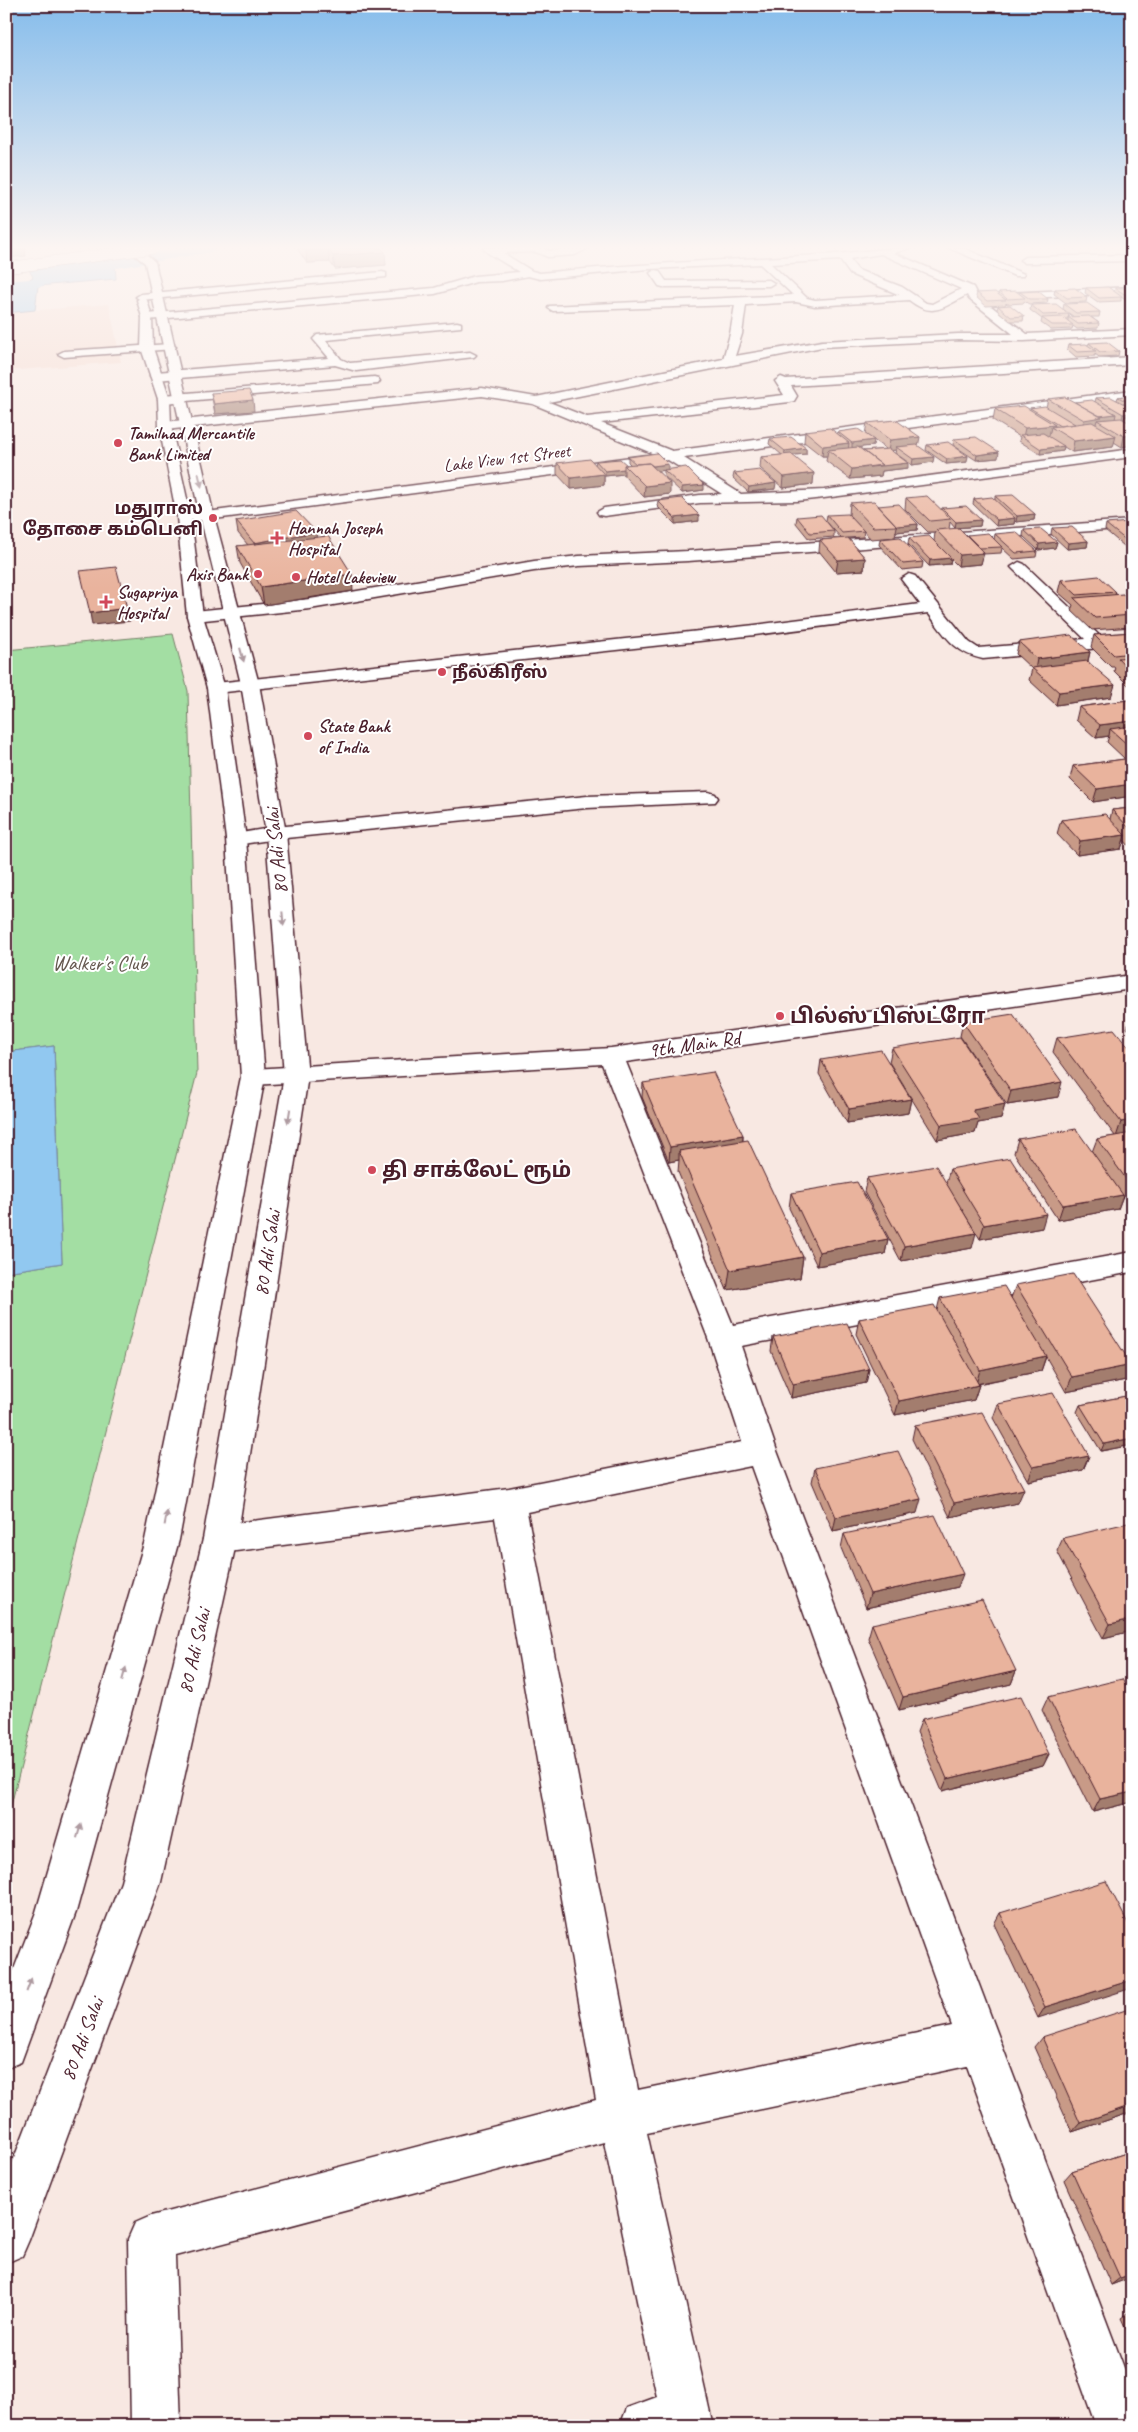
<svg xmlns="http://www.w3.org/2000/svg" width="1138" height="2432" viewBox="0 0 1138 2432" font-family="Caveat,'Noto Sans Tamil',sans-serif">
<rect width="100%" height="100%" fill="#f8e8e2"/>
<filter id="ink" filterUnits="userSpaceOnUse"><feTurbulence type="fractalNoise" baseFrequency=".02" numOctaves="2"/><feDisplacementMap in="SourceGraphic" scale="10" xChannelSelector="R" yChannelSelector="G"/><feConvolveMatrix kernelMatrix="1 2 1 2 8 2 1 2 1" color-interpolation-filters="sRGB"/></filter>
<g filter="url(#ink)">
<!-- built -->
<path fill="#f4d8cd" d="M109 304 121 362 6 371V313Z"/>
<!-- green -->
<path fill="#a3dea3" stroke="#767e67" d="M173 634 188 691 197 1073 6 1825V1272L62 1263 54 1046 6 1052V650Z"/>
<!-- water -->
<path fill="#91c8f0" stroke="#7584a1" d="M109 259 115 264 116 279 38 286 35 310 6 313V284L25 282 33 277 25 263Z
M54 1046 62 1263 6 1272V1052Z"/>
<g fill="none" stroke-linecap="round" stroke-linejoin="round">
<!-- canal -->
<path fill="#91c8f0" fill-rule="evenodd" d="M184 248H218L211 252 87 273 31 289 6 291V281L30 279 85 264Z"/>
<!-- minor casing -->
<g stroke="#4a1f2b" stroke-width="3">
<path id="minor" d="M483 248H543L549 251 589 248 575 255 548 257 536 252 503 253 532 271 540 273C633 264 725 260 819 255 849 254 879 248 910 248L894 253 973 287 977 295 1027 334 1132 329V335L1024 341 958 340 822 347 549 402 587 417 784 395 775 381 781 377 786 379 1132 357V365L791 386 797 396 794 401 790 402 601 423 672 451 1132 390V398L684 458 741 494 824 490 1132 449V457L824 498 797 501 700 503 604 516 599 515 597 512 604 508 700 495 722 494 668 460 207 520H179L177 517 184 513 207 512 654 454 533 404 482 396 165 430 159 426 165 422 482 388 536 397 723 359 730 334 735 305 553 311 548 308 549 306 793 295 760 264 649 269 540 279 528 276 502 281 476 282 435 294 147 320 142 317 147 314 434 288 475 276 519 272 488 253ZM881 254 961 289 932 304 926 303 902 287 858 270 849 259ZM840 260 850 274 900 295 815 300 807 298 771 264ZM967 295 969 299 1013 334H958L822 341 735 356 742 334 746 305 796 302 815 306 909 300C933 319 943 307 967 295Z
M949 248H963L1024 274 1023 276H1015Z
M1132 255V261L1025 263 1020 260 1025 257Z
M655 270 659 271 666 281 769 280 774 283 769 286 663 287 659 286 650 273Z
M382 272 386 273V277L141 300 136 297 141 294Z
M1132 287V293L1003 299 998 296 1003 293Z
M457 322 461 323V327L326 340 341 359 350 363 470 352 476 355 474 357 356 371 335 365 156 380 150 376 156 372 329 358 313 339 317 335Z
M170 344 176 347 174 349 64 357 58 354 64 351Z
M374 377 378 378 380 381 378 384 164 403 158 399 164 395Z
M1132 520V528L688 561 579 566 534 571 310 609 195 621 189 619 187 616 189 613 195 611 310 599 534 561 579 556 688 551Z
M1019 562 1024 564 1102 638 1132 635V645L983 659C954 653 945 635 928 613L755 635 216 693 210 692 207 688 210 684 216 683 755 625 920 604 901 579 909 574 915 576 969 642 978 648 1085 639 1014 570 1011 567Z
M708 792 715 794 718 798 715 802 587 808 276 839 236 845 229 843 226 839 229 835 276 827 587 796Z
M1132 975V989L626 1062 733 1325 1132 1252V1272L741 1346 777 1451 1132 2389V2426H1096L967 2066 647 2133 713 2426H620L627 2408 657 2397 604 2142 175 2256 181 2426H131L128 2239 135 2223 151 2216 596 2100 495 1518 220 1553 208 1549 203 1539 208 1529 220 1525 509 1488 742 1442 708 1338 602 1064 253 1085 244 1083 241 1077 244 1071 253 1069 611 1048ZM751 1466 952 2026 638 2090 527 1512Z"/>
</g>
<!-- major casing -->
<g stroke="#4a1f2b" stroke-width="3">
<path id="major" d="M114 248H139L155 262 214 516 259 684 286 833 308 1076 237 1539 161 1882 29 2240 22 2256 6 2263V2179L121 1882 203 1539 284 1076 266 833 241 684 200 516 145 263 132 253Z
M142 297 147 300 152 317 153 348 170 399 171 426 191 517 203 616 225 688 246 839 265 1077 179 1540 76 1912 21 2062 6 2068V1990L36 1912 145 1540 241 1077 226 839 207 688 187 616 177 517 159 426 158 399 141 348 142 317 137 300Z"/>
</g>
<!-- minor -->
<use href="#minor" fill="#fff" fill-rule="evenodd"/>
<!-- major -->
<use href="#major" fill="#fff" fill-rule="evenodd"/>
<!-- major-bridge casing -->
<g stroke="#4a1f2b" stroke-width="12" stroke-linecap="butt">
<path id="major-bridge" d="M6 268 154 248"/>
</g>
<!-- major-bridge -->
<use href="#major-bridge" stroke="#fff" stroke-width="11"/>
</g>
<!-- wall -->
<path fill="#c89a87" stroke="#4a1f2b" d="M298 248H381L386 265 335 269 330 262 307 263 298 250Z
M1132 287V304L1121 297V301L1098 302 1085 293 1086 288 1114 292 1115 288 1131 290Z
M1055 289 1087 297 1086 302 1066 303 1054 294Z
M999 292 1019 294 1020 292 1048 299 1047 303 1029 304 1024 301V303L1007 304 1006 303 1005 305 986 306 976 297 977 293 998 294Z
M1064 304 1100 312 1099 317H1091L1099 323 1098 328 1077 329 1073 326 1072 329 1051 330 1041 323 1042 319 1030 310 1031 305 1069 314 1068 319H1065L1068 321V317H1074L1063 309Z
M998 306 1024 316 1023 321H1010L997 310Z
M1089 343 1119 351 1118 356 1099 357 1095 354V356L1076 357 1067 349 1068 345H1088Z
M211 393 254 411 215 414Z
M1132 395V445L1122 447 1114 442 1113 447 1072 452 1064 447 1063 451 1040 454 1019 441 1020 437 993 420 995 409 1030 410V408L1046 407 1048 399 1075 402H1095L1096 398 1117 400 1118 397Z
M867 423 918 446 933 462 912 465 895 453 896 450H891L908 468 882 471 881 476 850 479 826 461 827 456H822L804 442 805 431 837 434 838 432 873 446 859 447 864 451 886 449 865 434Z
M770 439 806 448V454L792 455 813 484 783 488 760 468 761 457 782 455 769 444Z
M954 439 998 458 976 460 953 445Z
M927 445 967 462 946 464 926 450Z
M628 457 668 470 704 490 682 493 664 476V470L658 471 670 494 644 497 624 476V474L605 476H604V485L571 489 557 474V463L595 465 596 461 627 465H631L628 462Z
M734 473 775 489 748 492 733 478Z
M995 496 1035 514 1034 520 1016 522 1015 521 1014 524 996 526 973 504 974 499 995 500Z
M906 498 941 510 942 508 981 520 980 526 955 528 950 522 949 529 966 536 967 535 994 539 995 534 1037 551 1036 557 1014 559 1002 548 1001 553 983 554 981 564 958 566 951 559 950 564 929 566 908 544 909 538 934 541 935 532H928L905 509Z
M658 501 699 521 675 524 657 506Z
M850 503 878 506 918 524 917 530 896 532V531L895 537 871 539 849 515Z
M827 515 864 531 863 537 848 538 865 558 864 570 836 572 819 551 820 540 841 538 826 521Z
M797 517 834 531V537L809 539 796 523Z
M236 521 316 537 353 591 264 605 240 563 237 546 248 545 238 533Z
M1106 524H1132V551H1130L1105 530Z
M1052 528 1088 541 1087 547 1067 549 1051 534Z
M1024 530 1057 542 1055 548 1038 550 1023 536Z
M880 539 923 562 922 568 902 570 879 545Z
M1061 580 1116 592 1115 595 1130 602 1132 596V627L1092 630 1071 610 1073 605 1058 592Z
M1132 632V686H1129L1114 671 1115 667H1111L1091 647 1094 635Z
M1019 642 1090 652 1088 661 1111 697 1056 705 1029 680 1032 669 1016 654Z
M1128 700 1132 796 1093 802 1070 779 1073 766 1125 759 1107 742 1109 736 1096 738 1076 720 1079 707Z
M1132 808V846H1129L1124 840 1121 849 1077 855 1057 834 1061 820 1110 819 1112 810Z
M1132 1014V1034L1127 1028Z
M963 1022 1058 1097 1007 1105 960 1036Z
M1057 1038 1132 1051V1208L1123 1196 1118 1209 1058 1220 1014 1153 1018 1139 1092 1152 1097 1139 1115 1136 1053 1052Z
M892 1048 1005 1104 1001 1119 978 1123 975 1133 937 1140 889 1062Z
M821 1060 911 1099 908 1113 847 1123 819 1074Z
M643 1083 743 1135V1141L803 1257 800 1278 727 1290 678 1172 679 1160 669 1162 642 1097Z
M950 1169 1042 1228 980 1239 954 1197 972 1248 901 1261 864 1192 867 1178 946 1183Z
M791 1193 888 1239 885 1254 817 1266 789 1208Z
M1016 1285 1132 1365 1126 1380 1066 1392 1046 1357 1041 1371 978 1384 979 1385 974 1400 895 1415 856 1334 859 1319 937 1310 940 1298H1011Z
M773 1337 869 1369 866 1383 791 1398 771 1351Z
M1132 1395V1445L1101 1451 1077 1412 1080 1405Z
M998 1404 1089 1456 1083 1470 1028 1481 993 1418Z
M915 1425 1018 1503 950 1517 912 1439Z
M815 1468 917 1513 833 1531 812 1482Z
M844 1534 958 1587 866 1608 841 1548Z
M1063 1538 1132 1631 1103 1638 1057 1551Z
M872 1624 1016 1671 1011 1684 899 1710 868 1638Z
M1132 1665V1682L1127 1673Z
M1048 1697 1132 1802 1093 1812 1042 1710Z
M922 1719 1049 1754 1043 1766 942 1791 917 1732Z
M1132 1874V1884L1129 1879Z
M1000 1913 1132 1931 1038 2018 994 1924Z
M1042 2037 1132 2112 1072 2132 1034 2047Z
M1132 2151V2277L1111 2285 1064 2180 1072 2171Z
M1131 2311H1132V2342L1121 2318Z"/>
<!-- shaded-wall -->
<path fill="#a37d6e" stroke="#4a1f2b" d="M6 248H25L26 256 6 258Z
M328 249 330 262 307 263 306 251Z
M385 252 386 265 335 269 333 256Z
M253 400 254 411 215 414 214 404Z
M1132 413V418L1125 416 1124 419H1122L1123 414Z
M1116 414 1115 419 1097 420 1095 428 1081 430 1084 420 1095 416Z
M1055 425 1054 429 1051 427 1049 436 1025 438 1023 437 1025 428Z
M1132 435V445L1122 447 1124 436Z
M1116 436 1113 447 1072 452 1074 441Z
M920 437 918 447H896V450L888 451 890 440Z
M874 440 873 446 852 448V443Z
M849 443 848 453 828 450 827 456H822L823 446Z
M1064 446 1063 451 1040 454 1041 449Z
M806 448V454L784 456 785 451Z
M999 452 998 458 976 460 977 455Z
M968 456 967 462 946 464 947 459Z
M934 457 933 462 912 465 913 459Z
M908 463V468L882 471 881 476 850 479 852 469Z
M668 464V470L639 473V468Z
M624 469V474L605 476V471Z
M814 473 813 484 783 488 784 477Z
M604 474V485L571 489V478Z
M670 483V494L644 497 645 486Z
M776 483 775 489 748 492 749 487Z
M704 485V490L682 493V487Z
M1035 514 1034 520 1016 522 1017 516Z
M699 515V521L675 524V518Z
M1015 518 1014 524 996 526 997 520Z
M981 520 980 526 955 528 956 522Z
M918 524 917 530 896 532 897 526Z
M316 532 317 544 256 554 254 543Z
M1088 541 1087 547 1067 549 1068 543Z
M1057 542 1055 548 1038 550 1039 544Z
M984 553 981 564 958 566 960 555Z
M865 558 864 570 836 572 838 560Z
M951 558 950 564 929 566 930 560Z
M352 574 353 591 264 605 261 587Z
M127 608 130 621 92 625 90 613Z
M1090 652 1087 664 1035 670 1037 659Z
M1115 685 1111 697 1056 705 1059 692Z
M1132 721V733L1110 729 1109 736 1096 738 1100 725Z
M1129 746H1132V758L1125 759Z
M1132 784V796L1093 802 1097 789Z
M1125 835 1121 849 1077 855 1080 841Z
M1132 838V846H1129Z
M1062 1082 1058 1097 1007 1105 1011 1091Z
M911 1099 908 1113 847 1123 849 1109Z
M1005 1104 1001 1119 978 1123 975 1133 937 1140 941 1125 973 1110Z
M1132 1120V1134L1116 1137 1121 1122Z
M743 1135 742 1150 679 1151V1160L669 1162 670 1147Z
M1123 1195 1118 1209 1058 1220 1063 1205Z
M1046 1214 1042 1228 980 1239 984 1225Z
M976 1233 972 1248 901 1261 904 1246Z
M888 1239 885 1254 817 1266 819 1252Z
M803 1257 800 1278 727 1290 730 1270Z
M1046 1356 1041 1371 976 1384 980 1370Z
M1132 1365 1126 1380 1066 1392 1072 1377Z
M869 1369 866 1383 791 1398 793 1384Z
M979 1385 974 1400 895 1415 899 1401Z
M1132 1438V1445L1101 1451 1104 1444Z
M1089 1456 1083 1470 1028 1481 1033 1467Z
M1024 1489 1018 1503 950 1517 954 1503Z
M921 1499 917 1513 833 1531 836 1517Z
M963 1574 958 1587 866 1608 870 1594Z
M1132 1619V1631L1103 1638 1110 1624Z
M1016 1671 1011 1684 899 1710 903 1697Z
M1049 1754 1043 1766 942 1791 947 1779Z
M1132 1792V1802L1093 1812 1100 1799Z
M1132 1980V1988L1038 2018 1045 2007Z
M1132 2105V2112L1072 2132 1080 2123Z
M1132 2274V2277L1111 2285 1120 2278Z"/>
<!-- building -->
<path fill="#e9b39d" stroke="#4a1f2b" d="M304 248H381L385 252 333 256 328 249 306 251Z
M1108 287 1122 297 1099 298 1086 288Z
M1075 288 1087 297 1067 298 1055 289Z
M1115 288H1128L1132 290V299Z
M1016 291 1025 298 1007 299 999 292Z
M1038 291 1048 299H1030L1020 292Z
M995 292 1006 300 987 301 977 293Z
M1087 303 1100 312 1076 313 1064 304Z
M1056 304 1069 314 1043 315 1031 305Z
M1010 305 1024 316 1011 317 998 306Z
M1089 316 1099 323 1078 324 1068 317Z
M1063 317 1073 325H1052L1042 318Z
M1107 342 1119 351 1100 352 1089 343Z
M1086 344 1096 351 1077 352 1068 345Z
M249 390 253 400 214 404 211 393Z
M1132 395V404L1118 397Z
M1065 397 1102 417 1084 420 1048 399Z
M1111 397 1132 408V413L1123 414 1096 398Z
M1092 400 1116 414 1099 416 1075 402Z
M1024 406 1055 425 1025 428 995 409Z
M1045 406 1075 424 1060 426 1030 408Z
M1132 415V420L1125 416Z
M1121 418 1132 424V435L1124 436 1097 420Z
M896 420 920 437 890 440 867 423Z
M1092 422 1116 436 1074 441 1051 427Z
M830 428 849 443 823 446 805 431Z
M858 429 874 440 852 443 838 432Z
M1043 433 1064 446 1041 449 1020 435Z
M791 437 806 448 785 451 770 439Z
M976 437 999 452 977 455 954 439Z
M948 442 968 456 947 459 927 445Z
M917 445 934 457 913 459 896 447Z
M858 447 882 465 852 469 828 450Z
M889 449 908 463 882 466V465L864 451Z
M657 453 668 464 653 466 649 463 636 464 628 457Z
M791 454 814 473 784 477 761 457Z
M590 459 604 474 571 478 557 463Z
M620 459 627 465H624V469L605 471 596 461Z
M649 463 670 483 645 486 624 465Z
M686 467 704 485 682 487 664 470Z
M760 470 776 483 749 487 734 473Z
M1013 495 1035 514 1017 516 995 496Z
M927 496 951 519 930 521 906 498Z
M992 497 1015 518 997 520 974 499Z
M682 498 699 515 675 518 658 501Z
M874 501 897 526 873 527 850 503Z
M899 504 918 524 897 526 878 506Z
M966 506 981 520 956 522 942 508Z
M296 511 316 532 254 543 236 521Z
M848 514 864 531 842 533 827 515Z
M821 515 834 531 810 533 797 517Z
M1129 522 1132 524V545L1106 524Z
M1072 527 1088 541 1068 543 1052 528Z
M959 528 984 553 960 555 936 530Z
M1041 529 1057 542 1039 544 1024 530Z
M1016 532 1037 551 1016 553 995 534Z
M988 533 1002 547 980 548 967 535Z
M328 536 352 574 261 587 237 546Z
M929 536 951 558 930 560 909 538Z
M900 537 923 562 903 564 880 539Z
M848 538 865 558 838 560 820 540Z
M116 567 127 608 90 613 80 571Z
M1099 576 1116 592 1077 595 1061 580Z
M1123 594 1132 603V615L1095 618 1074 598Z
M1132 632V653L1114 655 1094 635Z
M1071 635 1090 652 1037 659 1019 642Z
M1132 657V673L1118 658Z
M1087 661 1115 685 1059 692 1032 668Z
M1128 700 1132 703V721L1100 725 1079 707Z
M1132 726V746H1129L1110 729Z
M1132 758V784L1097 789 1073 766Z
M1132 808V831L1112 810Z
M1105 814 1125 835 1080 841 1061 820Z
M1013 1014 1062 1082 1011 1091 963 1022Z
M1114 1029 1132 1051V1120L1121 1122 1057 1038Z
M960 1037 1005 1104 973 1110 979 1119 941 1125 892 1048Z
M881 1050 911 1099 849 1109 821 1060Z
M713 1072 743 1135 670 1147 643 1083Z
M1076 1129 1123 1195 1063 1205 1018 1139Z
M1132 1133V1187L1097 1139Z
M748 1140 803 1257 730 1270 679 1151Z
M1010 1158 1046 1214 984 1225 950 1169Z
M936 1166 976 1233 904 1246 867 1178Z
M857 1182 888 1239 819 1252 791 1193Z
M1073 1274 1132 1365 1072 1377 1016 1285Z
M1004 1286 1046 1356 980 1370 940 1298Z
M934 1305 979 1385 899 1401 859 1319Z
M847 1323 869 1369 793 1384 773 1337Z
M1053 1393 1089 1456 1033 1467 998 1404Z
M1131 1395 1132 1438 1104 1444 1080 1405Z
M982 1412 1024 1489 954 1503 915 1425Z
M898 1451 921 1499 836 1517 815 1468Z
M935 1515 963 1574 870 1594 844 1534Z
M1132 1522V1619L1110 1624 1063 1538Z
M982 1600 1016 1671 903 1697 872 1624Z
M1122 1679 1132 1698V1792L1100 1799 1048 1697Z
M1021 1696 1049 1754 947 1779 922 1719Z
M1106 1881 1132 1931V1980L1045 2007 1000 1913Z
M1132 2008V2105L1080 2123 1042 2037Z
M1132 2151V2274L1120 2278 1072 2171Z"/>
<!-- one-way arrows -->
<defs><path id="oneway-solid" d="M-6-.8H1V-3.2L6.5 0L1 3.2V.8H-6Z" transform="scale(1.25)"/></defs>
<g fill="#ae9aa0">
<use href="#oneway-solid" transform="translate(200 480) rotate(77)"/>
<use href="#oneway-solid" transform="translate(242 655) rotate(75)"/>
<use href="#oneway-solid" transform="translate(283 919) rotate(85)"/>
<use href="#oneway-solid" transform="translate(289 1116) rotate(99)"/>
<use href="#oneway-solid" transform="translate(166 1518) rotate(-79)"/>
<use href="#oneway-solid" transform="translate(124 1674) rotate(-74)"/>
<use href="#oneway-solid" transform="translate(79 1831) rotate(-74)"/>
<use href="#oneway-solid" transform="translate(29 1985) rotate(-70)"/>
</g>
</g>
<!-- sky -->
<linearGradient id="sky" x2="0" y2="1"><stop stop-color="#85bceb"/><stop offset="0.42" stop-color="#fcf5f2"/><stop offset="1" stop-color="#fcf5f2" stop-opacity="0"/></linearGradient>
<rect width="1138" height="589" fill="url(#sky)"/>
<!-- markers -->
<g fill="#d1495b" stroke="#fff" stroke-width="2">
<circle cx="118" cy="443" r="5"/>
<circle cx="213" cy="518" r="5"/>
<path d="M274.5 530.5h5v5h5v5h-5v5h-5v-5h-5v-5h5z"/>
<circle cx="258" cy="574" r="5"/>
<circle cx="296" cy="577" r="5"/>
<path d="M103.5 594.5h5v5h5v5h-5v5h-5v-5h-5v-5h5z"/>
<circle cx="442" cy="672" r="5"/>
<circle cx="308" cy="736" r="5"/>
<circle cx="780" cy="1016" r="5"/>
<circle cx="372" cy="1170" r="5"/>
</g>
<g text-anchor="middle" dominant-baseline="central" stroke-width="4" stroke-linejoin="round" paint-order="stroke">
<!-- far-poi labels -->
<g font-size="18" font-weight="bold" fill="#4a1f2b" stroke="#fff" text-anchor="start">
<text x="128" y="433">Tamilnad Mercantile<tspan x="128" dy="21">Bank Limited</tspan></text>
<text x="203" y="508" text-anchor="end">மதுராஸ்<tspan x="203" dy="21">தோசை கம்பெனி</tspan></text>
<text x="288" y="528">Hannah Joseph<tspan x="288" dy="21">Hospital</tspan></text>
<text x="248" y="574" text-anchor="end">Axis Bank</text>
<text x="306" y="577">Hotel Lakeview</text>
<text x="117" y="592">Sugapriya<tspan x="117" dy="21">Hospital</tspan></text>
<text x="452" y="672">நீல்கிரீஸ்</text>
<text x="318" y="726">State Bank<tspan x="318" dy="21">of India</tspan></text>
</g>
<!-- far-street labels -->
<g font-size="18" fill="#4a1f2b" stroke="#fff">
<text transform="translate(507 458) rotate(-7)">Lake View 1st Street</text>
</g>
<!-- street labels -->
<g font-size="21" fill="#4a1f2b" stroke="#fff">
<text transform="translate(276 851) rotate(-96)">80 Adi Salai</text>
<text transform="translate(694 1044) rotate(-8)">9th Main Rd</text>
<text transform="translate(267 1253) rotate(-81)">80 Adi Salai</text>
<text transform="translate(194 1651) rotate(-77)">80 Adi Salai</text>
<text transform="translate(82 2039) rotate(-69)">80 Adi Salai</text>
</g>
<!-- park labels -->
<g font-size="21" fill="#65584f" stroke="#fff">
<text x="100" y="963">Walker's Club</text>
</g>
<!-- poi labels -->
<g font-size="21" font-weight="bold" fill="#4a1f2b" stroke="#fff" text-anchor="start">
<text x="790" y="1016">பில்ஸ் பிஸ்ட்ரோ</text>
<text x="382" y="1170">தி சாக்லேட் ரூம்</text>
</g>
</g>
<!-- margin -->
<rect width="1138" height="2432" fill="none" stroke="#fff" stroke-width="25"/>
<rect x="12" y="12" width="1113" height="2407" fill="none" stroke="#4a1f2b" stroke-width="2" filter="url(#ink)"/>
</svg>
